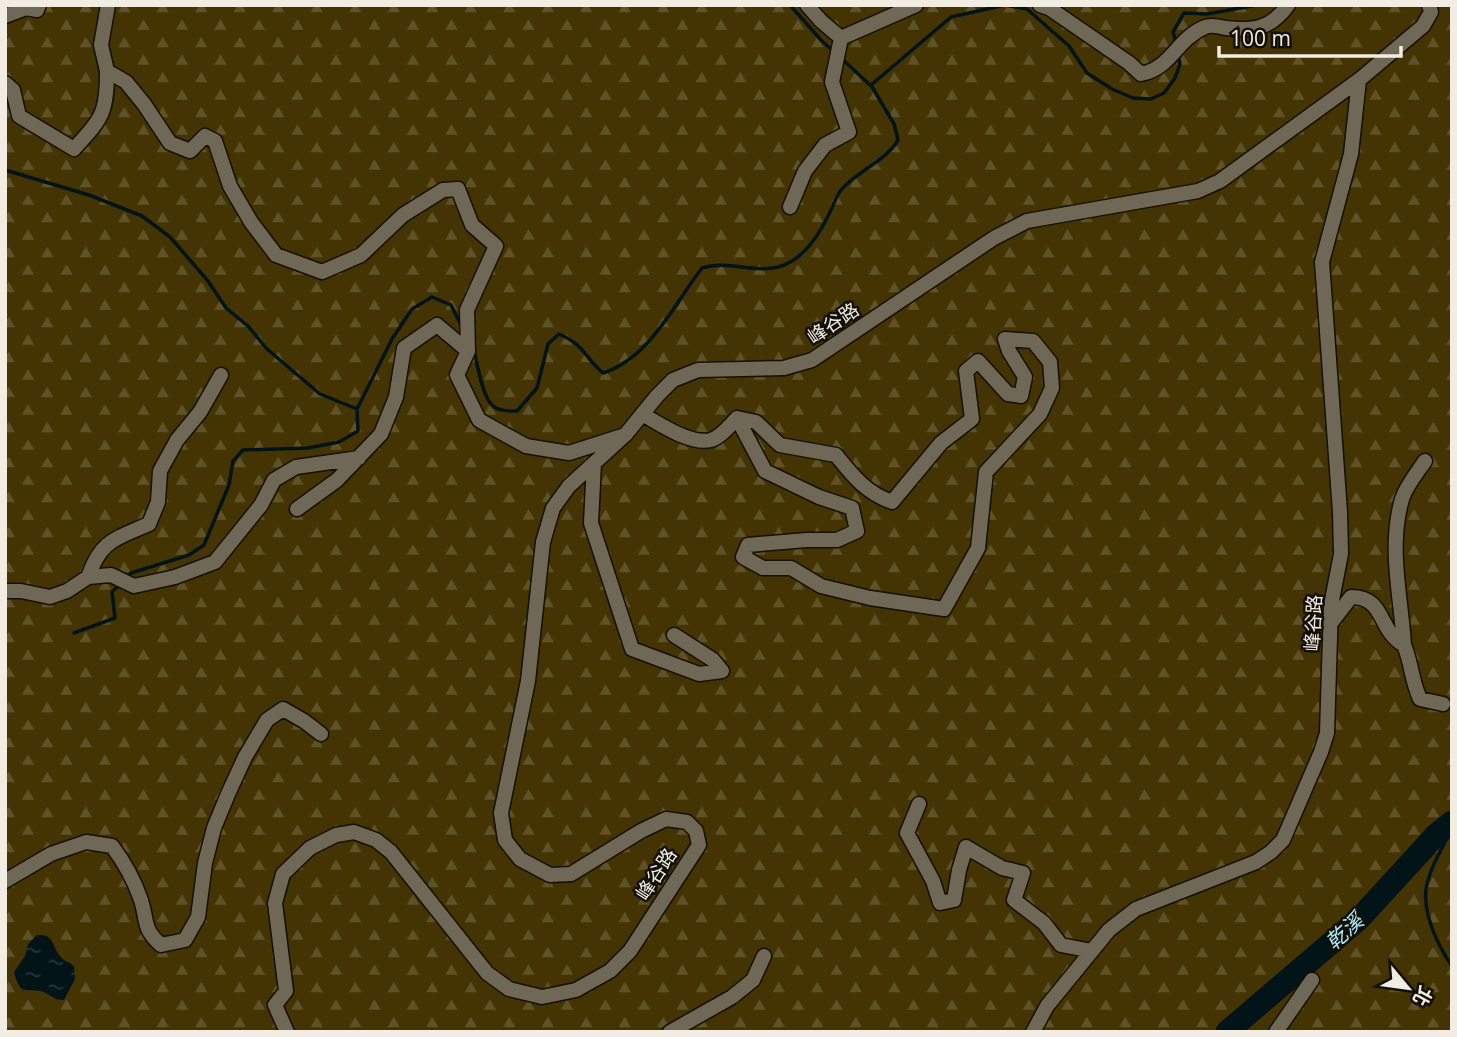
<svg xmlns="http://www.w3.org/2000/svg" width="1457" height="1037" viewBox="0 0 1457 1037" font-family="'Open Sans','Noto Sans TC',sans-serif">
<defs>
<pattern id="forest-firs" width="22" height="20" patternUnits="userSpaceOnUse" patternTransform="scale(1.75)"><rect width="22" height="20" fill="#443403"/><path d="M5 1l3.5 6h-7zM16 11l3.5 6h-7z" fill="#5f5227"/></pattern>
<pattern id="water-ripples" width="26" height="14" patternUnits="userSpaceOnUse" patternTransform="scale(1.75)"><rect width="26" height="14" fill="#031418"/><path d="M2 4q2-2 4 0t4 0M15 11q2-2 4 0t4 0" fill="none" stroke="#283639"/></pattern>
</defs>
<rect width="100%" height="100%" fill="#2c2616"/>
<!-- forest -->
<path fill="url(#forest-firs)" d="M5 5H1452V1032H5Z"/>
<!-- water -->
<path fill="url(#water-ripples)" d="M37 935C55 934 51 945 60 956 64 962 69 961 74 966L75 979 64 1000C54 1001 52 995 43 992 26 986 21 999 14 972L25 956 28 944Z"/>
<g fill="none" stroke-linecap="round" stroke-linejoin="round">
<!-- stream -->
<path stroke="#031418" stroke-width="3.5" d="M790 5 821 40 834 52
M1176 43 1173 32 1184 13 1207 14 1257 5
M840 57 870 85
M5 170 89 195 142 216 170 237 208 281 226 308 248 326 267 349 320 394 357 409 392 339 412 309 432 297 451 305 461 325
M474 350C477 364 482 393 491 404 497 411 508 411 517 411L537 388 548 344 559 334C586 346 583 356 603 373 650 358 674 304 702 268 727 260 753 273 778 267 802 261 819 235 829 214 833 207 836 196 841 190 857 171 885 162 898 140L894 124 871 85 951 17 1005 5 1027 9 1069 46 1087 73 1112 89 1133 98 1151 99 1164 93 1175 78 1180 64 1178 54
M126 578 131 573 189 555 204 545 229 485 233 461 243 450 308 448 339 442 358 431 357 409
M74 633 115 618 112 592 121 583
M1452 828C1443 847 1429 869 1426 889 1423 915 1438 946 1452 966"/>
<!-- river -->
<path stroke="#031418" stroke-width="23" d="M1227 1032 1359 919 1436 835 1452 822"/>
<!-- minor casing -->
<g stroke="#150f02" stroke-width="17">
<path id="minor" d="M807 5 821 21 841 38 916 5
M1040 5 1049 8 1129 63 1141 74C1172 68 1176 39 1205 27 1212 24 1219 27 1226 28 1253 31 1271 29 1288 5
M5 16 26 8 37 10 39 5
M107 71 101 45 108 5
M5 83 13 90 19 116 74 149C102 118 107 114 107 71L126 82 144 104 170 143 190 151 205 136 215 141 230 186 251 222 276 255 322 272 361 255 403 215 443 190 458 189 472 225 496 246 467 310 468 351
M790 207 805 171 825 145 849 132 832 82 841 38
M642 414C660 424 690 445 711 440 721 437 730 425 737 418L756 422 780 445 836 455C853 476 866 493 892 502L941 443 972 419 966 371 978 361 1008 394 1021 396 1025 377 1009 351 1005 339 1033 341 1050 362 1052 388 1040 414 986 472 978 548 944 609 870 598 821 586 791 568H763L743 557 748 545 807 540H837L857 531 852 508 819 497 765 471 737 418
M594 463 591 523 632 649 699 674 722 671 713 660 674 635
M297 509 337 480 381 434 396 397 404 348 437 325 468 351 457 375 479 420 526 446 569 453 622 436
M88 577C101 540 115 539 149 524L158 502 160 471 177 440 200 412 221 375
M5 591H21L50 597 67 591 88 577 111 575 134 586 175 577 215 562 261 505 274 480 296 467 359 458
M1331 623 1351 597C1386 597 1377 630 1404 645 1401 595 1388 548 1402 499 1406 486 1417 473 1425 461
M1404 645C1412 664 1411 679 1420 699L1443 704
M919 804 907 833 933 881 940 903 954 900 959 870 966 847 1002 868 1023 873 1014 900 1044 923 1061 945 1092 951
M5 881 51 854 86 842 112 846C125 863 134 880 141 900 148 922 142 928 161 945L185 940 198 917 205 863 214 828 228 794 245 757 267 720 283 709 304 721 321 734
M287 1032 275 1005 286 991 275 903 283 874 310 848 336 835 354 832 376 840 391 852 487 973 509 989 542 997 576 990 610 971 630 951 699 845 696 831 687 822 666 819 641 831 571 874 550 875 520 859 505 840 501 813 528 681 543 542 553 508 569 486 626 434 657 396 673 380 698 370 784 368 812 360 994 238 1027 221 1198 191 1220 181 1359 80
M670 1032 732 997 753 980 764 956
M1033 1032 1047 1006 1109 930 1136 909 1256 862 1271 852 1283 840 1321 752 1327 733 1331 605 1341 554 1340 512 1322 262 1351 154 1359 80 1423 26 1431 12 1429 5
M1276 1032 1312 980"/>
</g>
<!-- minor -->
<use href="#minor" stroke="#6f6856" stroke-width="14"/>
</g>
<g text-anchor="middle" dominant-baseline="central" stroke-width="5" stroke-linejoin="round" paint-order="stroke">
<!-- street labels -->
<g font-size="19" fill="#f1ede2" stroke="#120f08">
<text transform="translate(833 323) rotate(-34)">峰谷路</text>
<text transform="translate(1313 623) rotate(-87)">峰谷路</text>
<text transform="translate(656 874) rotate(-57)">峰谷路</text>
</g>
<!-- water labels -->
<g font-size="21" font-style="italic" fill="#b2eefa" stroke="#120f08">
<text transform="translate(1344 931) rotate(-42)">乾溪</text>
</g>
</g>
<!-- border -->
<rect width="1457" height="1037" fill="none" stroke="#f1ede2" stroke-width="14"/>
<!-- north arrow -->
<g transform="translate(1408 988) rotate(119)" stroke="#120f08" stroke-width="5" paint-order="stroke">
<path d="M0-5L12 26L0 18L-12 26Z" fill="#f1ede2"/>
<text y="-10" font-size="19" font-weight="bold" text-anchor="middle" fill="#f1ede2">北</text>
</g>
<!-- scale -->
<path d="M1219 46v10h182v-10" fill="none" stroke="#f1ede2" stroke-width="3.5"/>
<text x="1230" y="46" font-size="21" fill="#f1ede2" stroke="#120f08" stroke-width="5" paint-order="stroke">100 m</text>
</svg>
